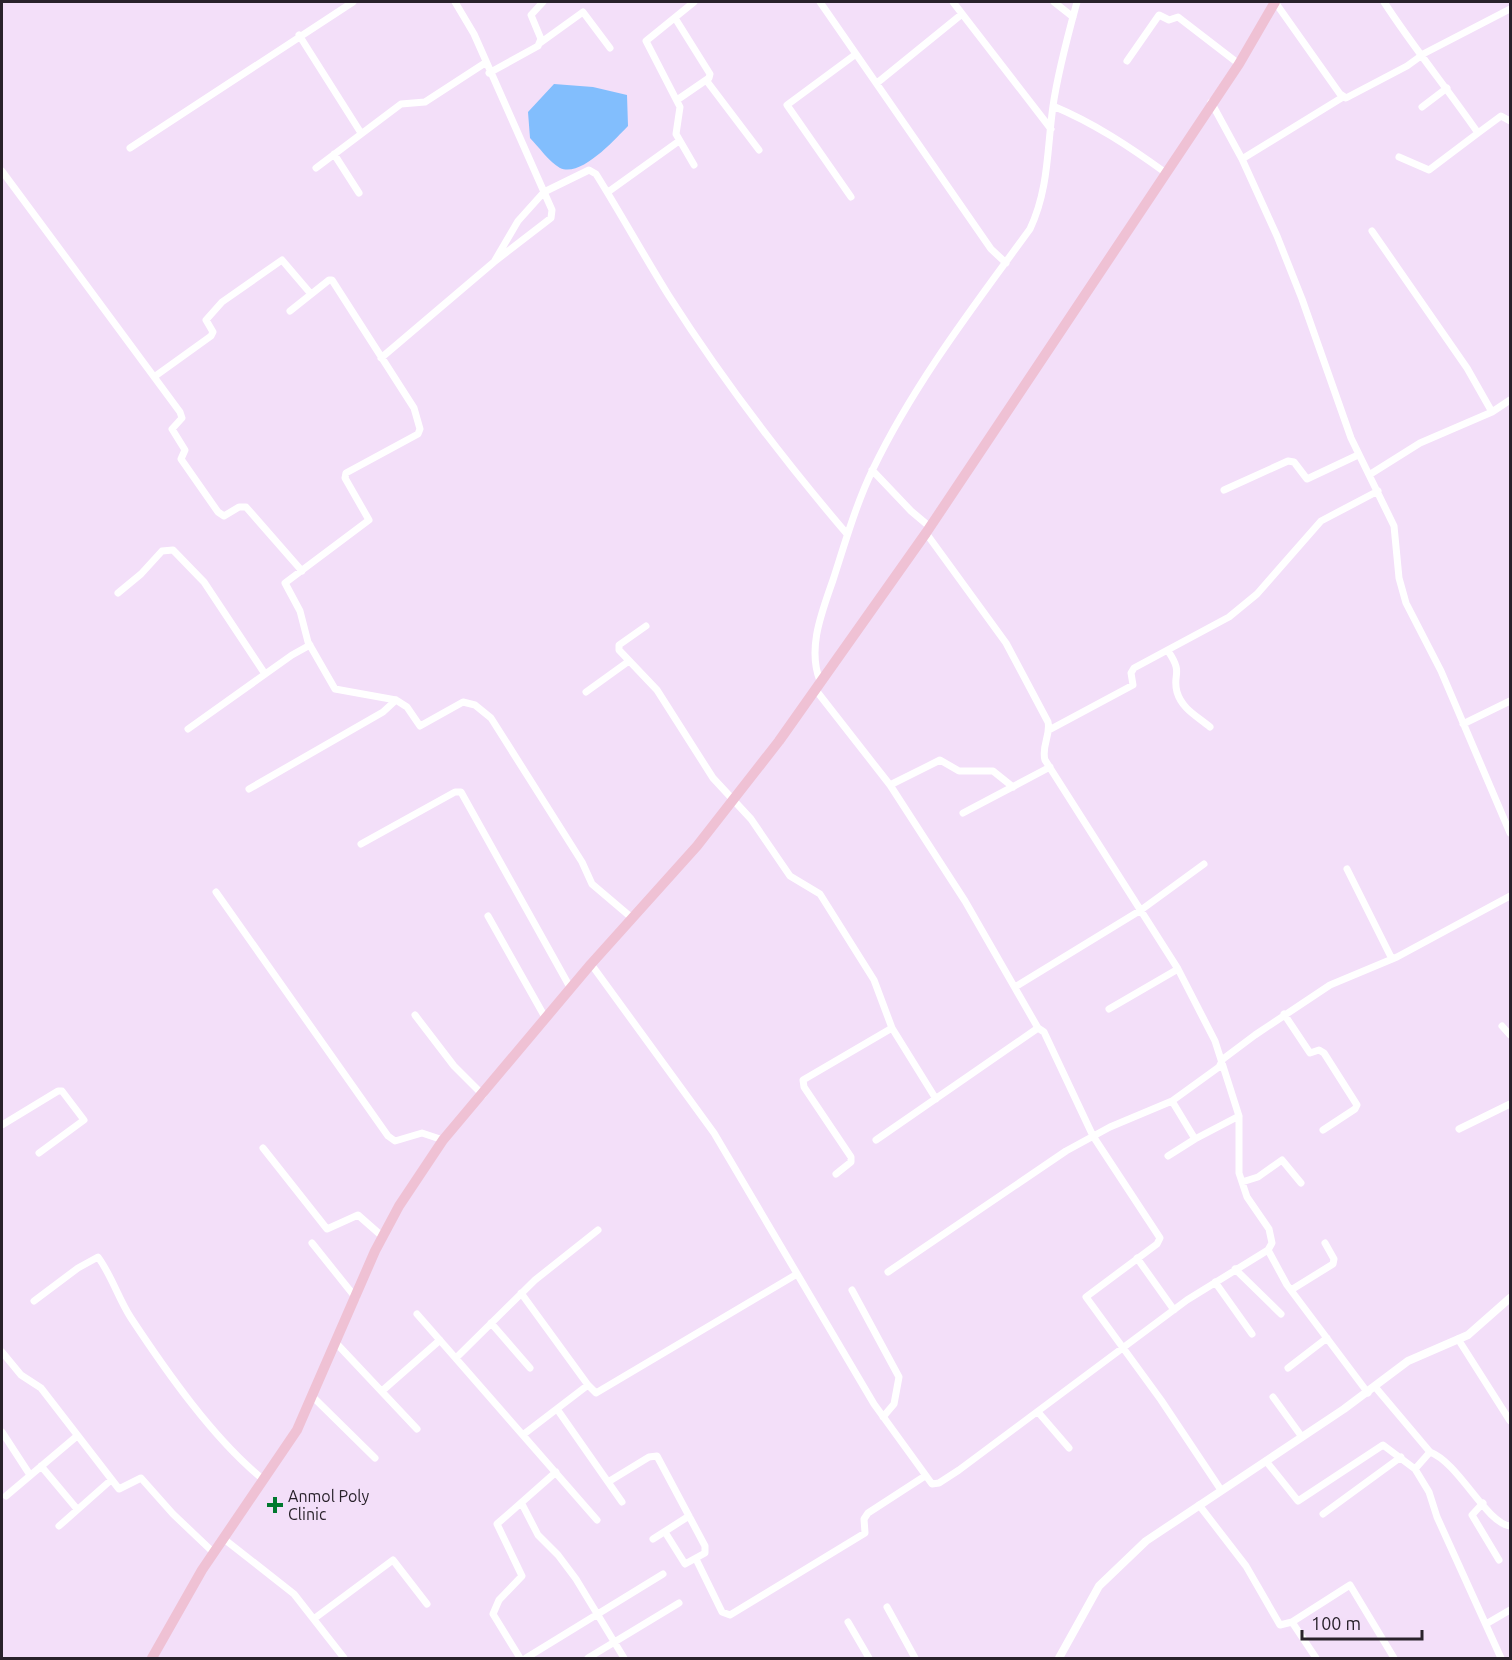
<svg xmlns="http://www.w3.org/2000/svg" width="1512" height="1660" viewBox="0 0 1512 1660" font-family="Ubuntu,sans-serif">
<rect width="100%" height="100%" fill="#f3dff9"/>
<!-- water -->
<path fill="#82befd" d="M554 84 593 87 627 95 628 126C615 139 581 178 560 168 549 162 539 147 530 138L528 112Z"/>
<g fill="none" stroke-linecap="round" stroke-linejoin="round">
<!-- minor -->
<path stroke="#fff" stroke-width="7" d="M455 2 474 34 544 192 589 170 596 174C621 214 644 256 669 296 722 379 783 459 847 534
M820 2 991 249 1006 263
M953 2 1051 129
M1054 2 1073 17
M1275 2 1340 94 1346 98 1407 66 1425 53 1510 9
M1384 2C1413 47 1447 88 1478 133L1501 116 1510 121
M675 18 710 74 709 78 677 100
M299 35 361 133
M540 43 583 12 610 48
M1127 61 1159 15 1169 20 1178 17 1239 64
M489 73 538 46 541 39 531 15 543 2
M706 80 759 150
M877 83 962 14
M1211 102 1242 159 1277 236 1302 299 1351 438 1394 526 1399 578 1406 603 1441 671 1510 833
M1053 106C1094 123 1130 147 1166 173
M1422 107 1447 88
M130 148 353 2
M334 154 359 193
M1399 157 1429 170 1478 133
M1242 159 1343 97
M694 165 676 134 680 107 646 41 694 2
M316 168 401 104 425 102 485 63
M2 171 180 412 182 418 172 429 185 450 181 459 218 512 224 516 239 507H246L302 571
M608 192 679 141
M851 197 787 105 856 54
M1372 231 1467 368 1492 412
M290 311 329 280H332L414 408 420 429 418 434 346 473 345 478 369 520 285 583 300 611 308 642 335 689 396 700 407 707 420 726 463 702 475 705 491 718 582 862 592 884 632 918
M381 358 494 262 551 218 552 210 544 192 518 221 494 262
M154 377 211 336 213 332 206 320 222 302 282 260 311 294
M872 470 911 511 930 527
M1369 475 1420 443 1492 412 1510 400
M1224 490 1288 461 1294 462 1307 479 1358 455
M926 533 1006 643 1048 722C1051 735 1041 746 1045 760L1178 969 1215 1041 1239 1116V1173L1247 1197 1269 1229 1272 1243 1268 1250 1287 1285 1368 1393
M118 593 141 574 162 551 173 550 204 582 265 674
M646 626 619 645V650L657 690 713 778 751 819 790 876 820 894 874 980 892 1028 936 1099
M1168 651C1184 674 1172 674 1177 692 1182 709 1197 716 1210 727
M820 681C807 648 822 612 833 580 845 543 856 504 873 469 915 382 974 306 1030 229 1049 189 1047 148 1053 106 1058 71 1068 35 1077 2
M815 689 890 785 940 760 959 771H993L1013 787
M586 692 629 661
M1463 724 1510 701
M188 729 292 655 310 645
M1049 730 1133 685 1131 673 1134 668 1229 617 1257 594 1321 521 1378 491
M249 789 383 712 396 700
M963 813 1050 767
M361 844 455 792H461L571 989
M1347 869 1392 959
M216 892 388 1136 395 1141 422 1133 443 1140
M488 916 546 1019
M591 964 714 1133 874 1404 932 1484 939 1483 959 1470 1187 1300 1268 1250
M1015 987 1141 910 1204 864
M1109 1009 1178 969
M1284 1014 1310 1053 1319 1050 1324 1053 1357 1105 1355 1109 1323 1130
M415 1015 454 1066 483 1095
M1502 1026 1510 1035
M1038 1028 1044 1032 1093 1136 1160 1238 1157 1244 1086 1297 1161 1400 1221 1490
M1172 1101 1219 1067 1223 1059 1255 1035 1330 985 1397 957 1510 896
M2 1125 58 1091H62L84 1120 39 1153
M1459 1129 1510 1104
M876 1140 1038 1028 965 901 890 785
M263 1148 327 1229 358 1215 383 1237
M1168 1156 1195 1139
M836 1174 851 1162V1157L804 1087 803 1080 892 1028
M1242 1182 1258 1177 1282 1160 1301 1183
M312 1243 356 1298
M1137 1258 1174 1310
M1235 1269 1281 1314
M888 1272 1066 1151 1110 1127 1172 1101 1195 1139 1239 1116
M1215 1282 1252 1334
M852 1290 899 1377 894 1404 883 1417
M1291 1290 1333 1264 1334 1259 1325 1243
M521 1293 588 1385 596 1393 797 1274
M34 1301 78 1268 98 1257C112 1276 118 1298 131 1318 166 1371 214 1440 264 1480
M417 1314 597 1520
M491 1323 530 1368
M1458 1339 1510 1421
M337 1344 417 1429
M2 1352 21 1375 41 1388 119 1489 141 1478 173 1514 214 1553
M456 1358 535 1280 598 1230
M1288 1368 1327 1338
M1376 1388 1430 1452 1415 1469 1429 1492 1437 1517 1501 1658
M382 1391 440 1340
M313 1397 375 1458
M1273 1397 1302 1437
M557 1409 622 1502
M1038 1412 1069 1448
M2 1432 30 1475
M524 1434 588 1385
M1430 1452C1459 1463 1486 1523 1510 1526
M1266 1461 1298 1501 1383 1445 1415 1469
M41 1466 77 1509
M608 1482 649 1457 657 1456 705 1546V1553L685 1564 665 1532
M6 1496 77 1436
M1483 1503 1472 1515 1499 1560
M522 1504 538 1535 558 1555 576 1579 624 1658
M1199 1505 1246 1566 1280 1625 1292 1622 1350 1585 1394 1658
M1323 1514 1401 1457
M59 1526 111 1480
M224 1539 294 1594 344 1658
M653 1539 689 1516
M696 1559 722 1612 730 1615 865 1533 864 1519 868 1513 925 1476
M887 1607 915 1658
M315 1618 393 1560 427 1604
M848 1622 869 1658
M1292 1622 1316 1658
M1486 1624 1510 1610
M520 1658 493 1614 499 1600 522 1576 497 1524 556 1472
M526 1658 663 1574
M588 1658 679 1603"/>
<!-- tertiary -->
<path stroke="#fff" stroke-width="8" d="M1059 1658 1099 1586 1146 1541 1344 1409 1408 1361 1468 1335 1510 1298"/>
<!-- primary -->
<path stroke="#efc1d4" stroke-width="10" d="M152 1658 202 1570 297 1430 375 1251 399 1206 443 1140 591 964 697 846 779 741 926 533 1239 64 1275 2"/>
</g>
<!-- markers -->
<path fill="#00782e" stroke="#f3dff9" stroke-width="2" d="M272 1496h6v6h6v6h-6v6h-6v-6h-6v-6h6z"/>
<g text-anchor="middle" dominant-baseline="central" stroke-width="6" stroke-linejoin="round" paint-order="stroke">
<!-- poi labels -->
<g font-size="16" fill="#29222b" stroke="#f3dff9" text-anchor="start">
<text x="288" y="1496">Anmol Poly<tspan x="288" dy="18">Clinic</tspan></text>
</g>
</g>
<!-- border -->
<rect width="1512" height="1660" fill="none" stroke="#29222b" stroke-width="6"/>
<!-- scale -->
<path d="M1302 1630v9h120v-9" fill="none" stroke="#29222b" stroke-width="3"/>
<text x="1311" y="1630" font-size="18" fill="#29222b" stroke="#f3dff9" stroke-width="4.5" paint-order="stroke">100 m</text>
</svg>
